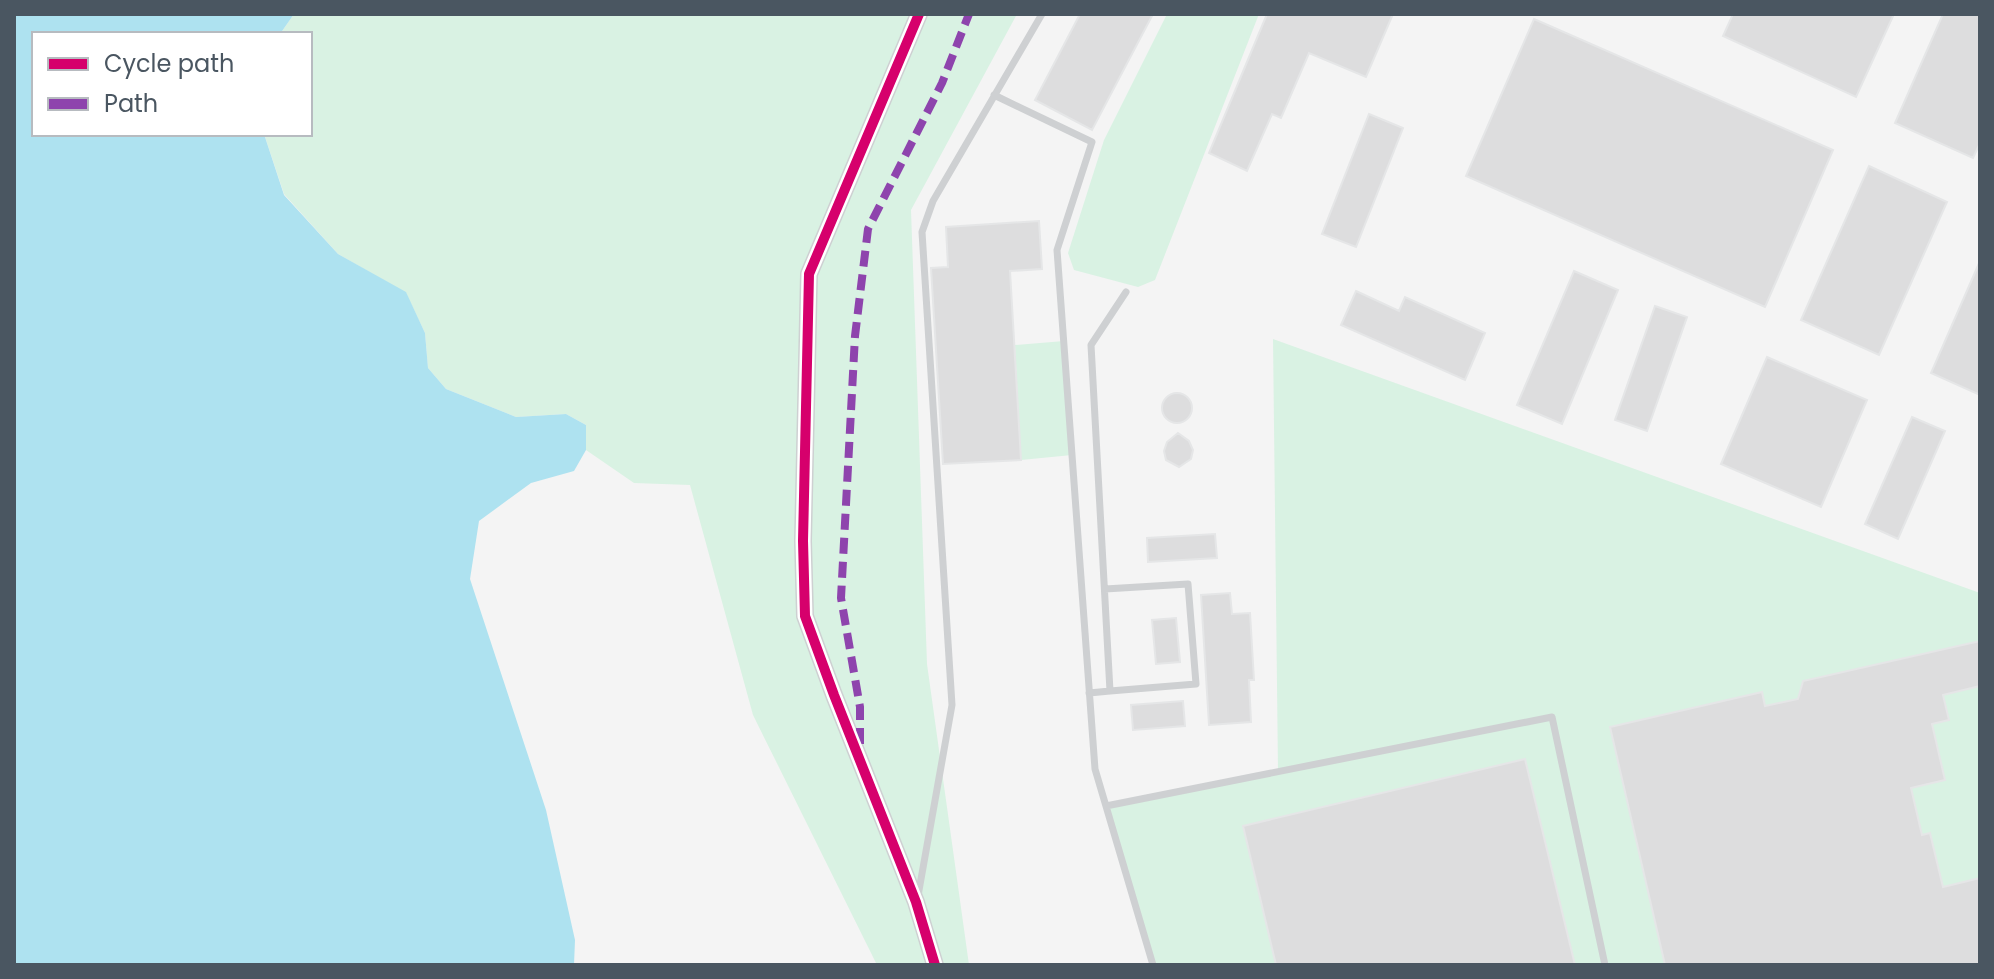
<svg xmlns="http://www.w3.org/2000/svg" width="1994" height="979" viewBox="0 0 1994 979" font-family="Poppins,sans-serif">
<rect width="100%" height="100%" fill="#f4f4f4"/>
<!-- green -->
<path fill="#d9f2e3" d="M294 14H1017L911 210 927 664 969 965H877L753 715 690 485 634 483 586 450V425L566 414 516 417 446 389 428 368 425 333 406 293 338 254 284 194 264 134H310V34H280Z
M1167 14H1259L1155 280 1138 287 1074 270 1068 253 1104 140Z
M1273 339 1980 593V965H1153L1106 806 1278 771Z
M1064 341 1072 455 1021 460 1015 345Z"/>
<!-- water -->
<path fill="#aee2f0" d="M14 14H294L280 34H34V134H264L284 195 338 254 406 292 425 333 428 368 446 389 516 417 566 414 586 425V450L574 471 531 483 479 521 470 579 546 810 575 940 574 965H14Z"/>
<!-- building -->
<path fill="#ddddde" stroke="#e5e6e7" stroke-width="2" d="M1080 14H1153L1092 130 1035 100Z
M1267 14H1393L1366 77 1309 53 1281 118 1272 114 1247 171 1209 153Z
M1733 14H1894L1856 97 1723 36Z
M1943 14H1980V143L1973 158 1895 123Z
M1534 19 1833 150 1765 307 1466 176Z
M1369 114 1403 128 1356 247 1322 234Z
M1869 166 1947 202 1879 355 1801 320Z
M1039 221 1042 269 1010 271 1021 460 943 464 931 268 948 267 946 227Z
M1980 261V395L1931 373Z
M1574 271 1618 290 1562 424 1517 405Z
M1356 291 1399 311 1405 297 1485 333 1465 380 1341 325Z
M1655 306 1687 317 1647 431 1615 420Z
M1767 357 1867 400 1821 507 1721 464Z
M1162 408a15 15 0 1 1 30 0a15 15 0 1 1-30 0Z
M1912 417 1945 431 1898 539 1865 524Z
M1178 433 1189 441 1193 450 1191 459 1179 467 1166 460 1164 451 1167 442Z
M1215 534 1217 558 1148 562 1147 538Z
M1230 593 1232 614 1250 613 1254 680H1249L1251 722 1209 725 1201 595Z
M1176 618 1180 662 1156 664 1152 620Z
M1980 641V686L1943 695 1949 720 1932 724 1945 780 1911 788 1922 835 1930 833 1943 887 1980 878V965H1665L1610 727 1762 692 1765 706 1798 699 1803 681Z
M1183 701 1185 726 1133 730 1131 705Z
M1525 759 1575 965H1276L1243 826Z"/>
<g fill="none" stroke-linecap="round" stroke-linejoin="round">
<!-- service -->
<path stroke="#ced0d2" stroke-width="7" d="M994 95 1092 142 1057 250 1095 769 1153 965
M1105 589 1188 584 1196 684 1110 691
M1089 693 1110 691 1091 345 1126 292
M1106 806 1552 717 1605 965
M918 896 952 705 922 232 933 201 1042 14"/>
<!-- tertiary -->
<path stroke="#ced0d2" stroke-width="18" d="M919 14 809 274 803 541 805 616 834 695 916 902 935 965"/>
<!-- quiet -->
<path stroke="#8e44ad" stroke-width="8" stroke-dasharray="16 8" stroke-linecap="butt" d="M860 744V707L841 598 855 336 868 229 942 83 969 14"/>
<!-- cycleway casing -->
<g stroke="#fff" stroke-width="15">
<path id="cycleway" d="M919 14 809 274 803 541 805 616 834 695 916 902 935 965"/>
</g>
<!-- cycleway -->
<use href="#cycleway" stroke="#d6006c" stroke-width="10"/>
</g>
<!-- border -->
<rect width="1994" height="979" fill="none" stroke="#4a5661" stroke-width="32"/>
<!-- legend -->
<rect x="32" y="32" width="280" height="104" fill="#ffffff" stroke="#b7bbc0" stroke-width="2"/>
<rect x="48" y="58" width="40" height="12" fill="#d6006c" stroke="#b7bbc0" stroke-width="2"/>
<text x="104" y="72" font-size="24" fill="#4a5661">Cycle path</text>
<rect x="48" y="98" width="40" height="12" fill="#8e44ad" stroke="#b7bbc0" stroke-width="2"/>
<text x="104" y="112" font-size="24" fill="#4a5661">Path</text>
</svg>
